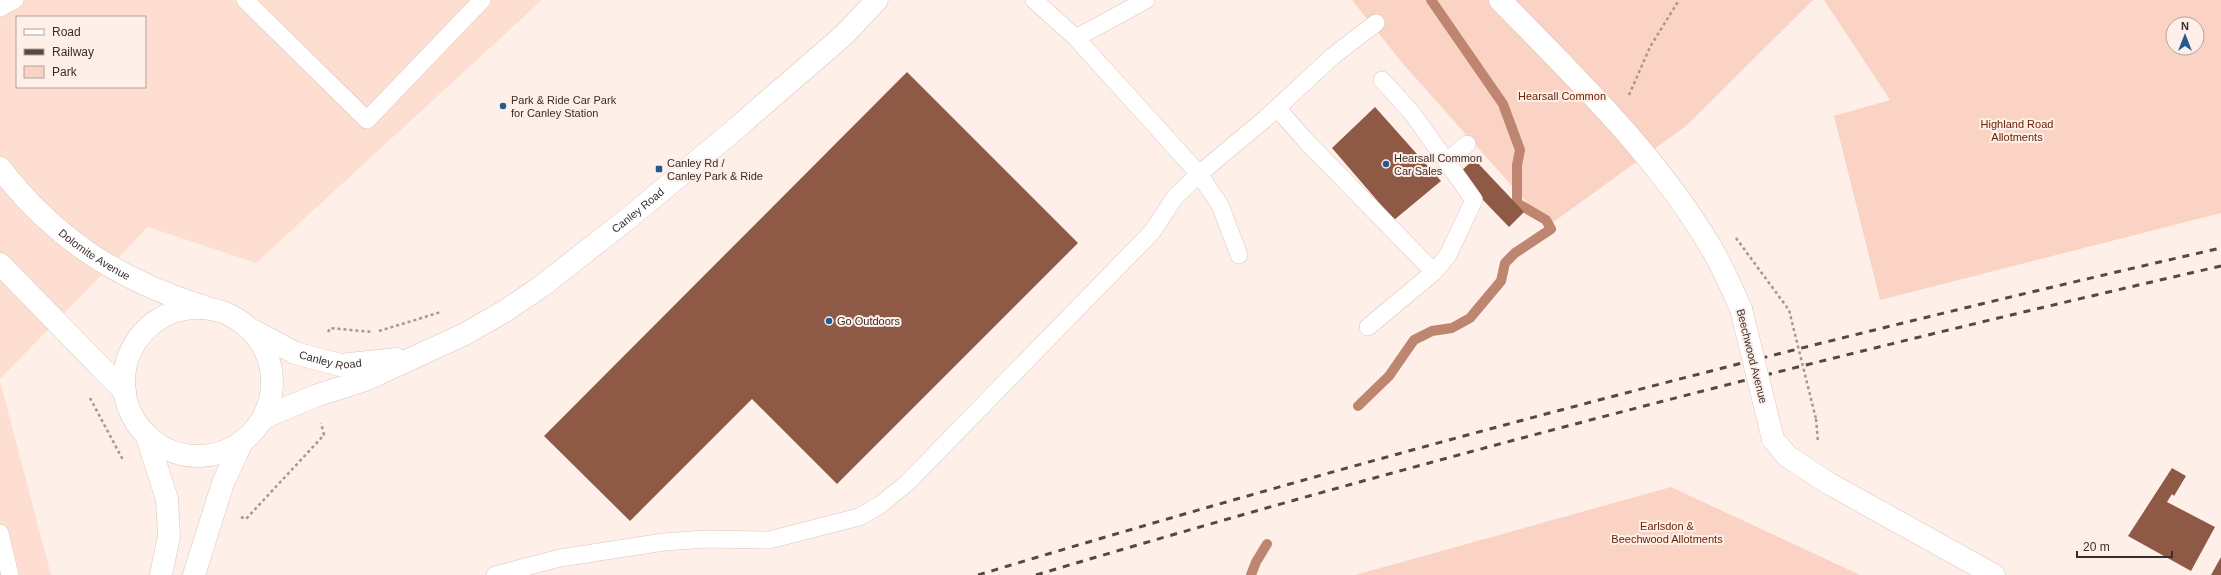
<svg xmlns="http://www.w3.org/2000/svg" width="2221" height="575" viewBox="0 0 2221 575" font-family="Helvetica,sans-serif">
<rect width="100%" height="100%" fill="#feefe9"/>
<!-- built -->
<path fill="#ffded2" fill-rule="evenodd" d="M0 0H542L256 263 148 227 0 379ZM17 17H145V87H17Z
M0 381 51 575H0Z"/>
<!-- green -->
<path fill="#fbd3c5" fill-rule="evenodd" d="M1352 0H1813L1686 126 1548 226 1404 65Z
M1824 0H2221V213L1880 300 1834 116 1890 100ZM2173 24H2197V48H2173Z
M1671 487 1860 575H1355Z"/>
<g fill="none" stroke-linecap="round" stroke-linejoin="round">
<!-- stream -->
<path stroke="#be8571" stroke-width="10" d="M1358 406 1389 376 1414 340 1432 331 1452 328 1470 318 1501 281 1505 263 1515 253 1551 229 1546 220 1517 203V165L1520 150 1503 104 1431 0
M1251 575 1256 562 1267 544"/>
</g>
<!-- building -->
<path fill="#8e5a46" d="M907 72 1078 243 837 484 752 399 630 521 544 436Z
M1375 107 1441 181 1394 220 1332 148Z
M1474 159 1524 212 1509 227 1458 174Z
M2172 468 2186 476 2174 496 2172 494 2167 502 2215 527 2191 571 2128 536Z
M2221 557V575H2211Z"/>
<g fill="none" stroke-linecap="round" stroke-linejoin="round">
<!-- service casing -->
<g stroke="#dcc4bb" stroke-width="18">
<path id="service" d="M245 0 367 120 482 0
M1034 0 1076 38 1199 174 1220 205 1239 255
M0 8 15 0
M1076 38 1146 0
M1277 108 1306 141 1434 272
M1447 161 1467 144
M1368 327 1434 272 1448 255 1474 200 1412 113 1382 80
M0 533 10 575
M495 575 560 558 664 542 706 539 769 540 859 517 880 505 907 483 1152 232 1175 197 1199 174 1265 119 1333 56 1376 23"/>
</g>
<!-- minor casing -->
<g stroke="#dcc4bb" stroke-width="23">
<path id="minor" d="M146 434 167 499 169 536 161 575
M194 575 223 483 242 442"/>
</g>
<!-- tertiary casing -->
<g stroke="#dcc4bb" stroke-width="23">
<g id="tertiary">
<path d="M1500 0C1576 78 1656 154 1712 249 1723 268 1732 289 1741 309"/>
<path id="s1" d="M0 168C54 238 118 280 202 306"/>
<path d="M0 264 125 392"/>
<circle cx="198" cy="382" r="74"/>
<path id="s2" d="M254 331 295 353 340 365 396 359"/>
<path id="s3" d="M263 418 315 396 365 380 465 334 505 311 542 286 630 217 732 132 845 34 877 0"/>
<path d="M1773 439 1787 456 1828 483 1994 575"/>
</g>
</g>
<!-- path -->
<path stroke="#a49893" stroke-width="2.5" stroke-dasharray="3 3" stroke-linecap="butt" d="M1629 95 1650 47 1679 0
M379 331 441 312
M328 332 330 328 372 332
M90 398 123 460
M1816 419 1818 442
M241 517 246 519 324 435 321 423"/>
<!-- service -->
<use href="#service" stroke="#fff" stroke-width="17"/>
<!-- minor -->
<use href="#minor" stroke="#fff" stroke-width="22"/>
<!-- tertiary -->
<use href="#tertiary" stroke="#fff" stroke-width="22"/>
<!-- rail -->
<path stroke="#544946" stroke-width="3" stroke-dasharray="7 7" stroke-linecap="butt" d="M978 575C1388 451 1803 343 2221 248
M1036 575C1427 458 1823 357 2221 266"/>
<!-- tertiary-bridge casing -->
<g stroke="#dcc4bb" stroke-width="23" stroke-linecap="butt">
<path id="tertiary-bridge" d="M1741 309 1773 439"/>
</g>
<!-- path-bridge -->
<path stroke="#a49893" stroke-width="2.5" stroke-dasharray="3 3" stroke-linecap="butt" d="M1736 238 1789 310 1816 419"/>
<!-- tertiary-bridge -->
<use href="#tertiary-bridge" stroke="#fff" stroke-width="22"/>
</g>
<!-- markers -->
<g fill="#215b92" stroke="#feefe9" stroke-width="1.5">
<circle cx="503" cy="106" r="4"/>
<circle cx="1386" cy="164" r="4"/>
<rect x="655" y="165" width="8" height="8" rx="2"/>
<circle cx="829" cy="321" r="4"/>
</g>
<g text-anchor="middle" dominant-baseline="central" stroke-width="4" stroke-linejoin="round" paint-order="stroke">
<!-- park labels -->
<g font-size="11" fill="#692405" stroke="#feefe9">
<text x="1562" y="96">Hearsall Common</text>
<text x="2017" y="124">Highland Road<tspan x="2017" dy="13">Allotments</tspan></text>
<text x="1667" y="526">Earlsdon &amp;<tspan x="1667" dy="13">Beechwood Allotments</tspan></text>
</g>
<!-- poi labels -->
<g font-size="11" fill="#382e2b" stroke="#feefe9" text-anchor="start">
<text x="511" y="100">Park &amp; Ride Car Park<tspan x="511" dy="13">for Canley Station</tspan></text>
<text x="1394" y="158">Hearsall Common<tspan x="1394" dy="13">Car Sales</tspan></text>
<text x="667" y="163">Canley Rd /<tspan x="667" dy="13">Canley Park &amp; Ride</tspan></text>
<text x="837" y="321">Go Outdoors</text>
</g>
<!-- street labels -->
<g font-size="11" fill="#382e2b" stroke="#feefe9">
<text stroke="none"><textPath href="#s3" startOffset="432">Canley Road</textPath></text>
<text stroke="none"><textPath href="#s1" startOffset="129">Dolomite Avenue</textPath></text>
<text transform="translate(1752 356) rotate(76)">Beechwood Avenue</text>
<text stroke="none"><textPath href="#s2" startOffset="83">Canley Road</textPath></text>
</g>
</g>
<!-- legend -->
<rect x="16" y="16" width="130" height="72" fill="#feefe9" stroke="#afa29d"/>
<rect x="24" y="29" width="20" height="6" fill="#ffffff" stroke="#afa29d"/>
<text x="52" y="36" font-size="12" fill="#382e2b">Road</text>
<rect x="24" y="49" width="20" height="6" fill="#544946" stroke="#afa29d"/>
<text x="52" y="56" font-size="12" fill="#382e2b">Railway</text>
<rect x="24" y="66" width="20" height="12" fill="#fbd3c5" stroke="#afa29d"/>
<text x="52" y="76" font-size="12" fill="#382e2b">Park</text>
<!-- north arrow -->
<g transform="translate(2185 36)"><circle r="19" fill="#feefe9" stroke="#afa29d"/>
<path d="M0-3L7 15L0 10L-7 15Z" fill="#215b92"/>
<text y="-6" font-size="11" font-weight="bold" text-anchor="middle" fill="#382e2b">N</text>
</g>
<!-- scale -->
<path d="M2077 551v6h95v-6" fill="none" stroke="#382e2b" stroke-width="2"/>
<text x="2083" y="551" font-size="12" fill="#382e2b" stroke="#feefe9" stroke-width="3" paint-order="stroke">20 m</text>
</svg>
